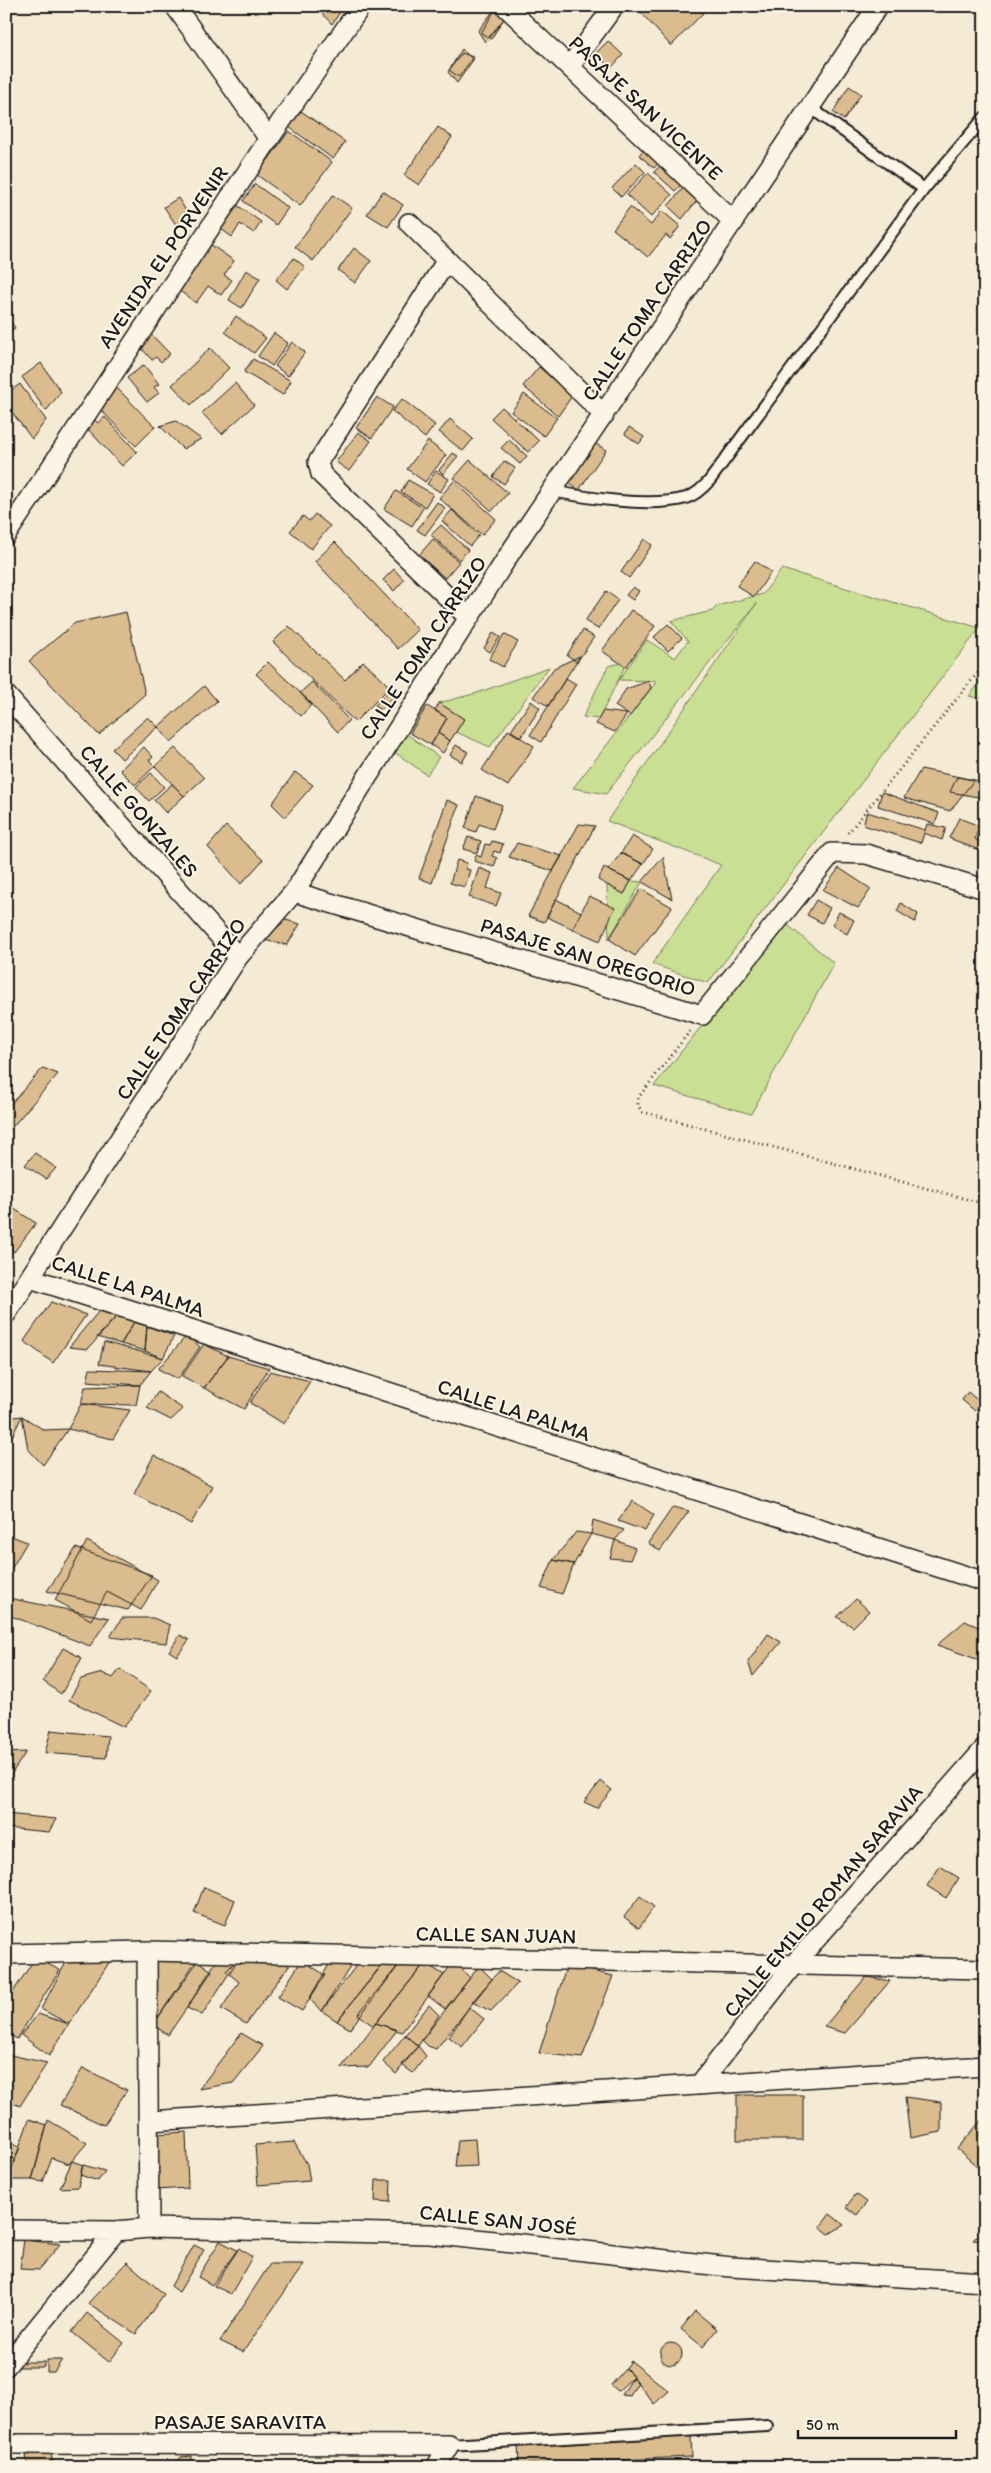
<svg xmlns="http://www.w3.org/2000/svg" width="991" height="2473" font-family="Itim,sans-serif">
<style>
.green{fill:#c9df94;stroke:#727e58}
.building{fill:#dbbc8e;stroke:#1c1c1c}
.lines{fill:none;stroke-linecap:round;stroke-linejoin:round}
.service-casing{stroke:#1c1c1c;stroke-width:14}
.minor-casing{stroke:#1c1c1c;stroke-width:22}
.path{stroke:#1c1c1c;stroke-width:3;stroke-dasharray:1 4;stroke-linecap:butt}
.service{stroke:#fcf5e5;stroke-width:10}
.minor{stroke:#fcf5e5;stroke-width:19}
.labels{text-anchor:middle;stroke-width:4;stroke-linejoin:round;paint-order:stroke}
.street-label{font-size:21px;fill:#1c1c1c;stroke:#fcf5e5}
</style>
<rect width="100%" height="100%" fill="#f5ead4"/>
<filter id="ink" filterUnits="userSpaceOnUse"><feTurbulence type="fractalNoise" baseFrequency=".02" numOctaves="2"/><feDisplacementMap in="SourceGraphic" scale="10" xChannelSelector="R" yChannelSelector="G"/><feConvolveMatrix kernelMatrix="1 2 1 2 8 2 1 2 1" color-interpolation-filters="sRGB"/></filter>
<g filter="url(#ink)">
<!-- green -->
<path class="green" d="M782,569L980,628L708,983L652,964L721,865L607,821L757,603L606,794L573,788L657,681L619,680L647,640L675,658L688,641L671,621L712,611L717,606L763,594Z
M627,662L599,719L583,717L608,666Z
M549,667L490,747L456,732L464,719L439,703L477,693Z
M985,676V700L969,696Z
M405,733L439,757L427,775L393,751Z
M631,881L642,882L609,939L607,885L624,894Z
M784,922L834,963L751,1114L654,1086Z"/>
<!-- building -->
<path class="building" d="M315,6H344L332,24Z
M497,6L508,14L485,42L478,31Z
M692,6L703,13L671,46L636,7Z
M495,10L505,17L491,39L481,33Z
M608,41L623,55L611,68L595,54Z
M462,49L473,60L457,83L448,72Z
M462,53L473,57L459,77L449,70Z
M849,86L861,94L844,120L833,112Z
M301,111L345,142L333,159L289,127Z
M438,127L452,137L419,185L404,175Z
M289,131L332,162L300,206L257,175Z
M648,145L663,159L654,168L639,155Z
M636,163L645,172L621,197L612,188Z
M663,163L684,182L675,191L654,172Z
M648,173L672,195L651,217L627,195Z
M255,184L288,208L276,225L243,201Z
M685,186L699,198L682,219L668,206Z
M383,191L403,205L388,227L367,214Z
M333,195L352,208L313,261L295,247Z
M178,198L190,217L177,226L164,207Z
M237,205L261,222L254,233L240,224L232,237L221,229Z
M630,207L651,225L662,211L680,226L670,239L666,235L648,257L613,229Z
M210,244L234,261L224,275L232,280L221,295L208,286L196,303L177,289Z
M354,248L371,261L355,283L338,270Z
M294,258L305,267L287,289L276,280Z
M246,270L260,278L242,308L229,300Z
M6,314L15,328L6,333Z
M236,316L266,338L254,353L225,332Z
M148,331L170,354L161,362L156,357L152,360L136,342Z
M274,333L288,343L272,366L258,356Z
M292,342L305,352L288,376L275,366Z
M210,348L229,368L191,405L172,385Z
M253,359L291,381L283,395L244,372Z
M41,363L61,392L46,411L22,377Z
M144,365L159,384L154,387L159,393L147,402L127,378Z
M539,367L572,396L558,416L523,386Z
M235,383L254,405L222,434L202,413Z
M20,384L46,420L32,439L6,404V394Z
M116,387L155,427L136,446L96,405Z
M524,394L557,418L544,436L511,412Z
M377,397L393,407L372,438L356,428Z
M402,399L435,425L425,438L392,411Z
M502,407L539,441L528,452L491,418Z
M105,417L137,452L122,466L85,426L93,418L98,423Z
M450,419L473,439L463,451L439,432Z
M176,421L201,439L183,449L160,426Z
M629,427L644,437L639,444L625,434Z
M358,432L371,441L349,471L336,462Z
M509,440L527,456L520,464L501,448Z
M428,441L446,455L425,482L407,469Z
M593,442L606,450L579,490L566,481Z
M453,453L458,456L443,474L439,470Z
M470,460L508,493L492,511L454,478Z
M504,461L515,468L504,484L493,477Z
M436,471L449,479L440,492L427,484Z
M408,480L433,494L425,507L401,492Z
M454,481L496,519L482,535L439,498Z
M396,491L423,508L412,526L384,509Z
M437,502L445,508L425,535L417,530Z
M452,510L479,535L470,546L442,521Z
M315,514L330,526L311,549L290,531L303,516L309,521Z
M441,525L468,550L459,560L431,535Z
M433,539L459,562L445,578L419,555Z
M644,539L652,545L629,578L621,572Z
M335,542L418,630L398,649L315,561Z
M755,561L771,572L754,597L737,586Z
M394,569L404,580L394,591L383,580Z
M633,587L639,591L633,600L626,595Z
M606,591L618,600L598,629L585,621Z
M631,610L655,626L626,667L602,651Z
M126,612L145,694L99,735L29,661L75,623Z
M668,624L682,638L668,651L654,637Z
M289,626L345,680L363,661L390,687L355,722L273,642Z
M583,630L594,637L577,662L567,655Z
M493,633L500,637L490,652L484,648Z
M504,634L518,642L503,667L489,659Z
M580,656L548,706L533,697L554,668Z
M268,662L312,704L301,716L256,674Z
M566,678L576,684L541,742L530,735Z
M649,681L651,688L630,716L615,706L626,689Z
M312,682L349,720L338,732L300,693Z
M204,686L217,701L171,742L158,727Z
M393,687L398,693L380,710L375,705Z
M531,701L540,708L521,737L511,731Z
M439,703L464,719L450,741L438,733L447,718L435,710Z
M427,706L447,718L431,745L410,733Z
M603,711L627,714L615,732L596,724Z
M148,717L158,727L122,759L112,749Z
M508,730L534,746L508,786L482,770Z
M438,733L450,741L443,753L431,745Z
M456,745L468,752L462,762L450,755Z
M144,747L153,757L149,760L155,766L135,785L120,770Z
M175,748L204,778L184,796L155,766Z
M921,769L974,780L950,811L904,798Z
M295,772L313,785L285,817L272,804Z
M151,773L164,787L149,801L136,787Z
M957,777L985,782L978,797L950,792Z
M172,784L184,796L166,813L154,800Z
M882,792L939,813L935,824L878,806Z
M476,796L502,805L493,829L479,824L476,832L465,828Z
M447,800L459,805L432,883L419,878Z
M867,812L925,830L921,843L863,825Z
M959,818L979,826L975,839L984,844L981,851L949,838Z
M579,824L595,826L547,917L544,922L528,916Z
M927,824L946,828L942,840L924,833Z
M226,826L263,860L241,884L208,847Z
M632,836L653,849L643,864L621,853Z
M468,837L481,841L477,853L463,849Z
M492,841L503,844L500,853L494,851L492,856L497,858L494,867L474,861L476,855L481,857L485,844L490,845Z
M517,843L562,856L553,871L509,857Z
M621,853L643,864L631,881L608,870Z
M663,857L672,899L642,882Z
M457,860L467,863L466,869L470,870L465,887L450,883Z
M479,868L492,873L487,888L501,893L496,906L469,897Z
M604,868L631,881L624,894L598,880Z
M839,868L871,889L858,908L823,890Z
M641,889L672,907L635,956L609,939Z
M589,896L615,908L600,941L573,929Z
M556,899L581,912L573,929L547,917Z
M816,900L830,908L822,923L807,915Z
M901,903L918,914L915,922L897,911Z
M839,912L854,920L847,934L832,925Z
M286,920L300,924L287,945L263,940Z
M43,1068L58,1074L6,1134V1109Z
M35,1153L56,1168L46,1179L25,1165Z
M8,1205L36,1223L14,1252L6,1245Z
M51,1302L86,1315L53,1363L24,1341Z
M99,1311L117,1316L88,1349L69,1347Z
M117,1316L134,1322L121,1344L97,1337Z
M134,1322L147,1326L145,1351L121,1344Z
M147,1326L174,1336L163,1358L145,1351Z
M187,1335L200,1347L178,1379L158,1369Z
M104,1342L163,1358L151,1371L99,1364Z
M204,1344L228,1356L204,1388L182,1376Z
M228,1356L269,1368L244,1409L204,1388Z
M90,1369L151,1371L140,1385L87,1381Z
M270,1371L310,1381L284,1424L250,1403Z
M140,1385L136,1405L81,1404L85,1387Z
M158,1392L183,1409L171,1420L147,1408Z
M968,1392L982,1404L975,1411L962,1400Z
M81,1404L130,1410L113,1439L68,1429Z
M22,1416L44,1430L68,1429L43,1465L28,1449Z
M22,1416L6,1449V1418Z
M154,1455L212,1486L191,1524L134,1494Z
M633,1501L654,1515L645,1531L618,1521Z
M673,1507L689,1511L660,1551L648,1543Z
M593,1520L624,1530L615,1540L591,1534Z
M576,1532L591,1534L574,1564L553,1560Z
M6,1534L27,1542L6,1578Z
M615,1540L635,1548L630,1560L610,1558Z
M87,1541L158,1580L141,1610L107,1592L91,1620L55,1600Z
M76,1548L152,1575L128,1610L47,1591Z
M553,1560L574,1564L562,1594L541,1588Z
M8,1598L109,1618L90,1646L6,1614Z
M856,1599L869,1611L853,1627L837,1617Z
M122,1618H153L170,1625L166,1643L110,1637Z
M965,1621L985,1630V1662L937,1645Z
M768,1634L781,1642L753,1676L748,1662Z
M180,1635L189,1640L177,1656L169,1651Z
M63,1648L82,1658L61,1694L43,1681Z
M120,1669L151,1691L124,1727L69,1700L81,1679L102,1673L113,1678Z
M51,1730L108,1736L106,1758L45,1753Z
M26,1752L6,1782V1753Z
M601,1781L612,1790L597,1808L584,1802Z
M6,1814L56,1819L49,1832L6,1828Z
M940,1866L959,1878L946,1898L927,1886Z
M204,1887L235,1900L225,1925L194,1913Z
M640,1896L654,1907L639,1928L624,1917Z
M116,1952L69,2024L41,2009L71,1953Z
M200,1955L153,2025L156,1958Z
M220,1955L239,1958L202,2015L187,2008Z
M364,1955L383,1964L337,2021L322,2011Z
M334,1956L350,1967L322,2011L309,1999Z
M388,1957L402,1961L350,2029L337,2021Z
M35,1958L60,1970L17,2039L6,2033V2003Z
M239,1958L293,1960L246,2024L221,2009L239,1982L226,1971Z
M302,1960L325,1975L302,2011L278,1997Z
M198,1961L212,1971L168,2035L153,2025Z
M402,1961L425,1963L373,2026L358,2014Z
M454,1961L470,1978L445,2009L428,1996Z
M425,1963L444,1975L402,2032L376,2023Z
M567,1965L613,1976L582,2058L539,2053Z
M479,1966L492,1979L436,2049L428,2046L422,2040Z
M499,1971L518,1983L491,2011L472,2002Z
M866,1977L890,1981L845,2033L824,2027Z
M429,2005L439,2015L418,2046L405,2035Z
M469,2007L484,2019L462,2047L449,2037Z
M38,2014L69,2024L49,2056L21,2035Z
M376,2023L397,2030L369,2067L341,2068Z
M241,2033L263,2046L233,2083L199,2089Z
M405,2035L418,2046L396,2074L383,2062Z
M418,2046L426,2056L413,2073L402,2065Z
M6,2054L47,2063L20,2106L6,2100Z
M83,2068L127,2090L104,2125L60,2105Z
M737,2095H803V2140H737Z
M905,2097L941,2102V2132L910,2138Z
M985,2116V2173L957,2149Z
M29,2119L47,2125L32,2180H8Z
M48,2120L87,2143L69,2164L52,2158L43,2182L32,2180Z
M186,2132L188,2188L155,2190L158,2134Z
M475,2139L477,2166L455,2167L458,2140Z
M6,2142L20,2147L6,2183Z
M294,2142L307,2164L310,2181L258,2185L255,2145Z
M72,2161L83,2165L78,2187L60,2188Z
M83,2165L105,2171L98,2181L80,2175Z
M376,2180H391L390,2202L375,2201Z
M856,2194L867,2202L857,2215L846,2207Z
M830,2214L844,2225L829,2234L820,2227Z
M985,2228V2241L973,2240Z
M24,2240L60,2244L39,2270L20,2269Z
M220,2241L237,2250L212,2285L198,2277Z
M194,2245L204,2250L179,2292L171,2286Z
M239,2248L252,2257L231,2294L214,2286Z
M127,2262L164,2294L136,2334L88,2303Z
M270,2264H304L243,2352L220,2341Z
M695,2311L717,2329L703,2347L681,2329Z
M87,2313L124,2343L109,2362L72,2332Z
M660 2354a11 11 0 1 1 22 0a11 11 0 1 1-22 0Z
M47,2360H62L54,2372H47Z
M631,2361L669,2391L654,2404L626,2368Z
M14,2362H44V2367H14Z
M626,2368L633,2377L618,2391L611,2385Z
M633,2377L638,2382L630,2396L622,2395Z
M691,2436L692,2457L519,2464L518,2444Z
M51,2453L53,2467H28L26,2455Z
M192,2456V2467H173L181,2457Z
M362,2462L382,2466V2467H362Z
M620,2463V2467H534Z"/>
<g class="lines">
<!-- service casing -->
<g class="service-casing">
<path id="service" d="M924,189L985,117
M552,491C587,498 651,508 686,498C696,495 703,488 710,480L924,189L811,108
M449,2445L767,2426"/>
</g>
<!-- minor casing -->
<g class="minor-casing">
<path id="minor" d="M175,6L269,139
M505,6L734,222
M570,66L614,6
M409,223L604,415
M447,260L318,462L321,474L469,618
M6,535L269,139L361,6
M6,695L238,957
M294,892L702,1015L832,853L866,854L985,889
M30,1278L985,1582
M6,1314L238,957L294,892L514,547L878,6
M147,1951L149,2228
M6,1954L147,1951L985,1969
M699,2085L794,1964L985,1748
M150,2121L985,2066
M6,2230L116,2231L149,2228L430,2234L731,2267L985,2282
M6,2366L116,2231
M6,2444L449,2445L436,2467"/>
</g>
<!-- path -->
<path class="path" d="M848,833L985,664
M690,1031L638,1098V1106L643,1112L985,1204"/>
<!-- service -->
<use href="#service" class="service"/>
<!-- minor -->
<use href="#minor" class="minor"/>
</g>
</g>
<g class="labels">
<!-- street labels -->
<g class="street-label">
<text transform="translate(646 108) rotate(43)" y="7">PASAJE SAN VICENTE</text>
<text transform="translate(163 257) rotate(-56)" y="7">AVENIDA EL PORVENIR</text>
<text transform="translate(647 310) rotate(-56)" y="7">CALLE TOMA CARRIZO</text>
<text transform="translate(423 648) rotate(-57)" y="7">CALLE TOMA CARRIZO</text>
<text transform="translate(139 811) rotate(49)" y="7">CALLE GONZALES</text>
<text transform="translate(588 957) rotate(17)" y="7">PASAJE SAN OREGORIO</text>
<text transform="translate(181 1009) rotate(-56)" y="7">CALLE TOMA CARRIZO</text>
<text transform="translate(128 1286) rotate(18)" y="7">CALLE LA PALMA</text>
<text transform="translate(514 1410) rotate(18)" y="7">CALLE LA PALMA</text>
<text transform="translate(823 1901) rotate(-50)" y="7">CALLE EMILIO ROMAN SARAVIA</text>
<text transform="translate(496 1935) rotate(1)" y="7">CALLE SAN JUAN</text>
<text transform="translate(498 2220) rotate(6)" y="7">CALLE SAN JOSÉ</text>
<text x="240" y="2429">PASAJE SARAVITA</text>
</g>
</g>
<!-- margin -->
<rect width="991" height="2473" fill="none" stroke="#fcf5e5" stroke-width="25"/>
<rect x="12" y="12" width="966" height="2448" fill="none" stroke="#1c1c1c" stroke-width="2" filter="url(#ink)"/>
<!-- scale -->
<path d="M798 2430v8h158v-8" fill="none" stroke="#1c1c1c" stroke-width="2.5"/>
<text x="806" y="2430" font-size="15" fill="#1c1c1c" stroke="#fcf5e5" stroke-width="4" paint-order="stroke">50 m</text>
</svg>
